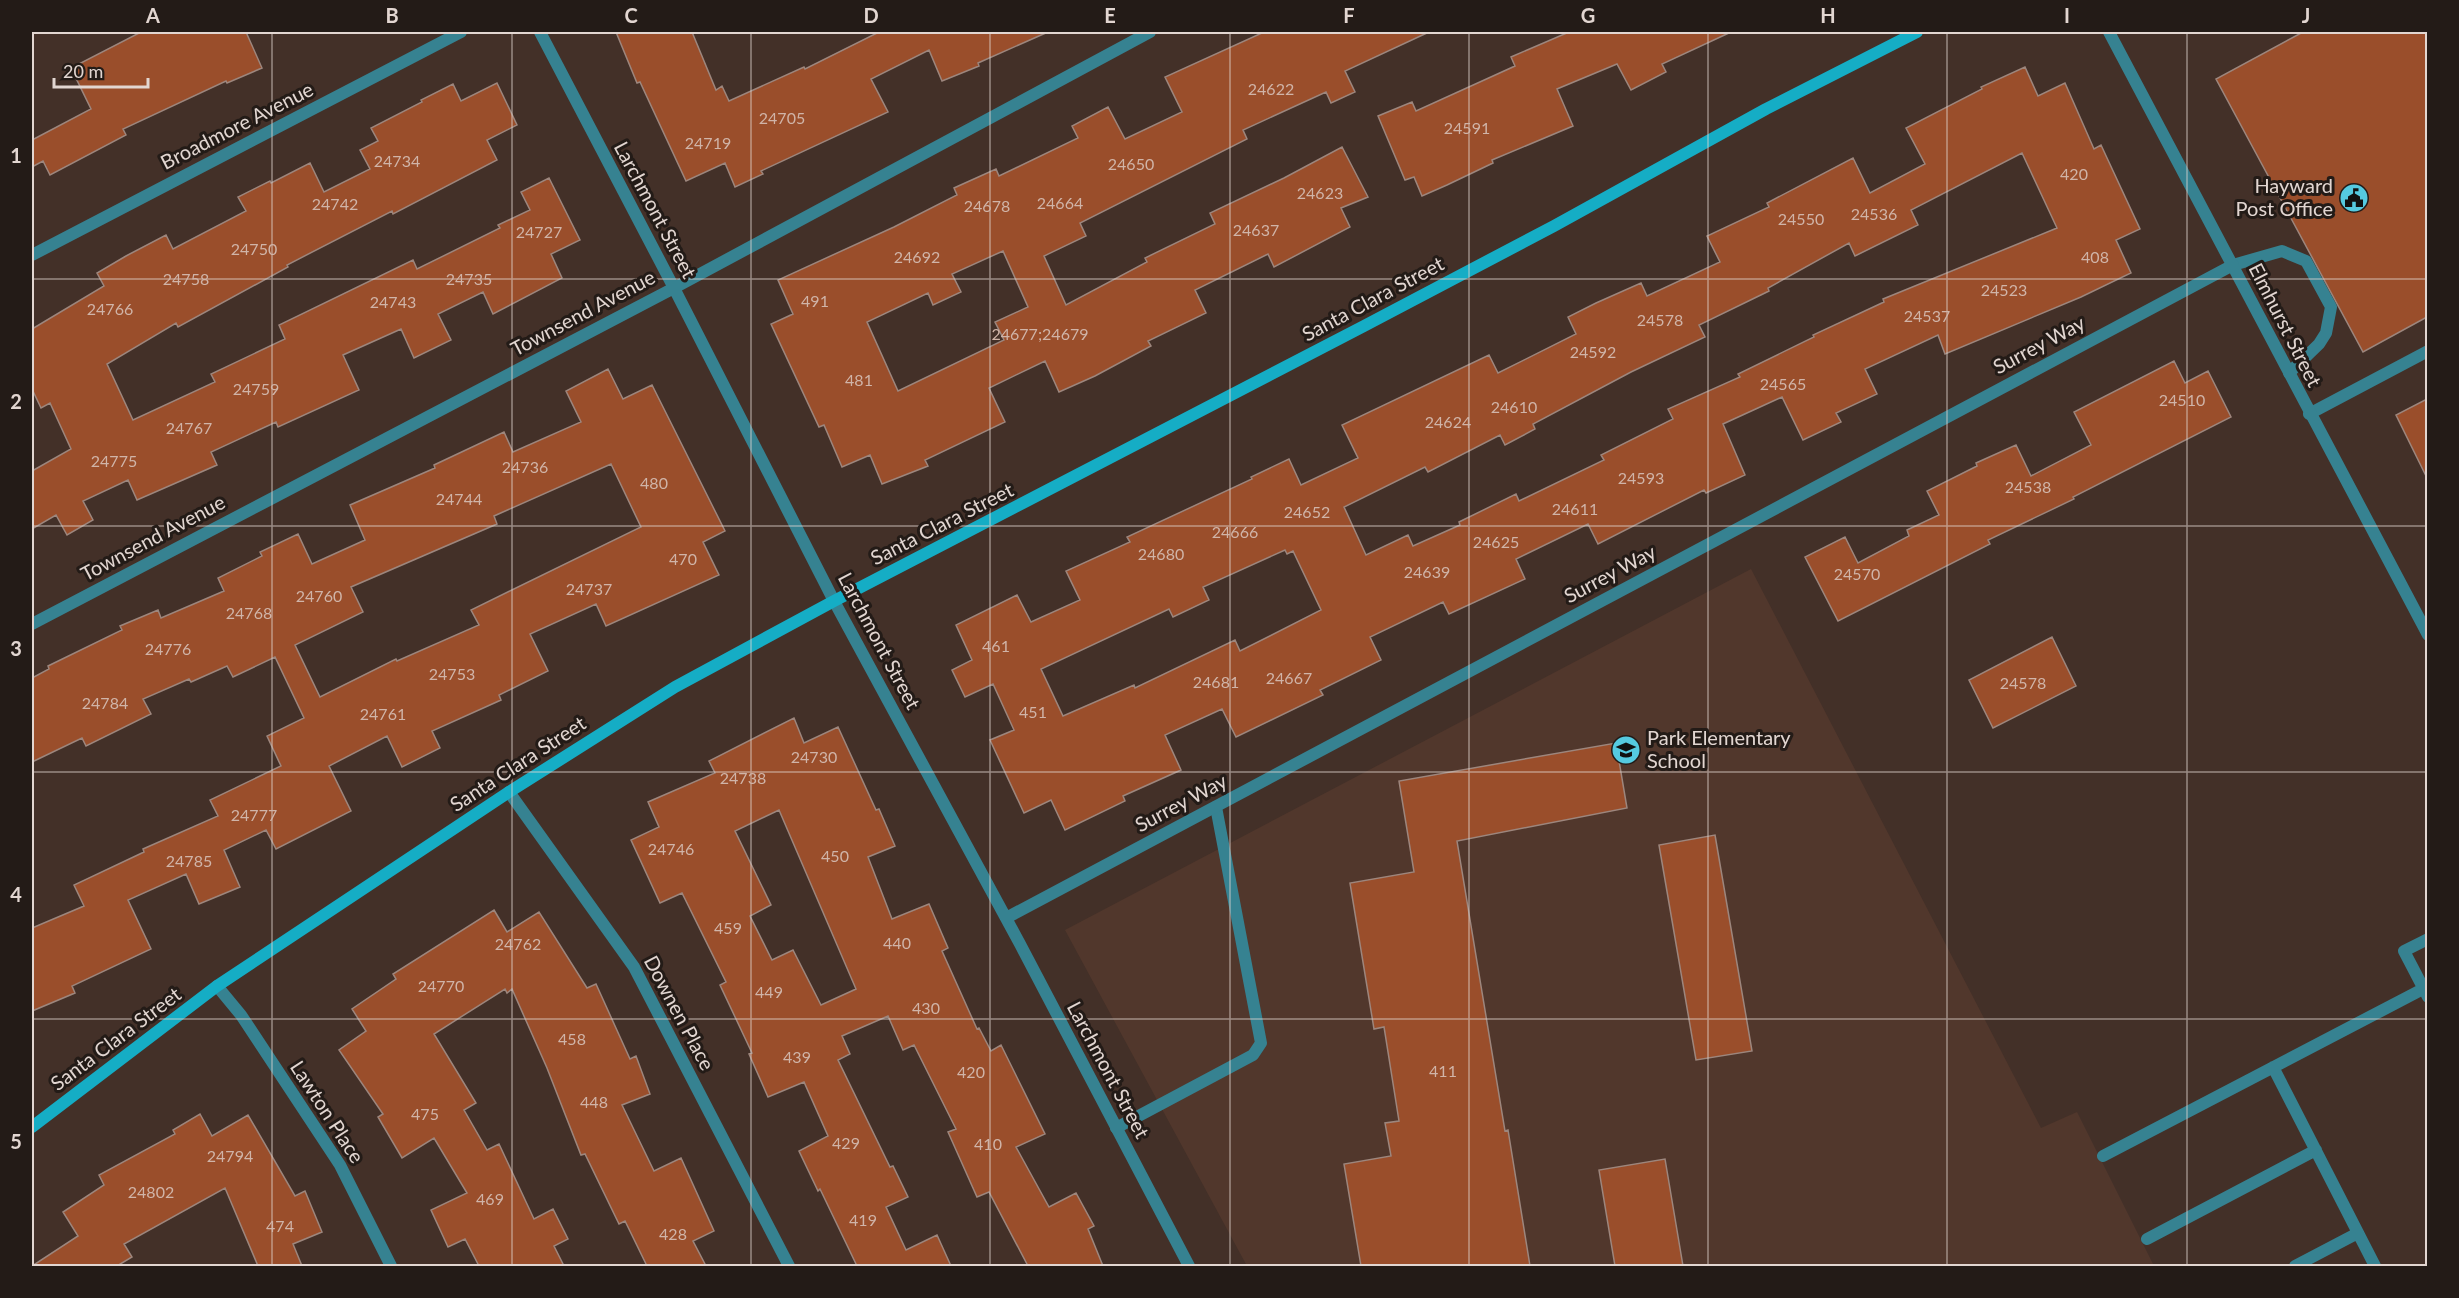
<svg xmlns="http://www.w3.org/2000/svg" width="2459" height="1298" font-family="Lato,sans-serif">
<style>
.built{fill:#51372c}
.building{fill:#9a4e2b;stroke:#9d867d;stroke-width:1.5;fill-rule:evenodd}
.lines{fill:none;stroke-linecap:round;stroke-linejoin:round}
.lane{stroke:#368291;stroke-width:12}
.street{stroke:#368291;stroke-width:12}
.secondary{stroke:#15adc5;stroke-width:12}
.grid{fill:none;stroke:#e2d6d1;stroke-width:1.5;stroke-opacity:0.55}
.labels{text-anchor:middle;stroke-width:6;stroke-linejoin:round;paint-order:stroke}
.number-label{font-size:16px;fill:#d0b4a8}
.street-label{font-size:20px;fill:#e2d6d1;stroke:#231b17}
.poi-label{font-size:20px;fill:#e2d6d1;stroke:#231b17;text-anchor:end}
.neatline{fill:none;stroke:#e2d6d1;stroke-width:2}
.grid-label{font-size:20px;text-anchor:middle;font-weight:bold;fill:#e2d6d1}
</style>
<rect width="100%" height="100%" fill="#433028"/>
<!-- built -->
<path class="built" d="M1751,569L2041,1128L2077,1112L2154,1266H1247L1065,930Z"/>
<!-- building -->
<path class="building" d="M141,32H246L262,68L227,83L226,81L123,129L126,135L50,175L43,161L32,167V140L91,109L71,68Z
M616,32H692L716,90L722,86L729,101L804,67L805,69L879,32H1048L978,63L979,66L942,81L929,50L871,79L888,112L761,171L763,174L735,187L725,163L686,181L640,82L637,83Z
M1264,32H1429L1345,71L1355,92L1331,103L1326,92L1243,130L1247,139L1080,223L1086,236L1044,256L1066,305L1147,262L1145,258L1215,224L1210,213L1284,178L1342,147L1368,197L1341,208L1350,227L1274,267L1268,254L1195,290L1206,313L1148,341L1151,346L1095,376L1059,392L1045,361L989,388L1005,422L925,460L928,466L882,484L870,455L842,467L824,425L819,427L771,324L793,314L778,280L894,227L957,195L954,188L996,169L999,176L1078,138L1072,126L1108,107L1125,139L1182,112L1165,77ZM1003,251L1028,307L995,322L1004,340L898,391L867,322L928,293L933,305L961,292L952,274Z
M1569,32H1731L1662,64L1666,72L1631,90L1617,64L1557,89L1573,126L1492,160L1493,163L1447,185L1422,196L1414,177L1405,180L1378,116L1412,102L1416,111L1515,66L1511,57Z
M2303,32H2427V317L2363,352L2216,79Z
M2025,67L2038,96L2065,83L2094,149L2101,145L2140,229L2116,240L2131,273L2081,297L1945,354L1938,335L1865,369L1877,394L1836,413L1841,422L1803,440L1782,397L1723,424L1745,475L1706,493L1704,490L1598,544L1588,524L1516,559L1525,579L1449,614L1443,602L1370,637L1381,660L1320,690L1323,695L1236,737L1222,709L1165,735L1181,770L1123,796L1125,801L1065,830L1051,800L1024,813L990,740L1014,730L993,684L965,697L952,670L972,660L956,625L1017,595L1031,622L1080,600L1066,571L1130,542L1127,537L1252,479L1251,477L1289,459L1301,485L1358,458L1342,425L1489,355L1498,373L1576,334L1568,317L1596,303L1641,283L1647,296L1720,262L1707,236L1769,207L1767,203L1853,158L1870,193L1925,164L1906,128L1982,89L1981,87ZM2022,153L2057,228L1883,299L1884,302L1813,335L1814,337L1738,374L1740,377L1668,409L1673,419L1601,455L1604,460L1519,501L1516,494L1459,522L1460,525L1413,546L1408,535L1366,555L1344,507L1425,467L1428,472L1500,435L1505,445L1535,429L1533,424L1631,372L1705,337L1699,325L1769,291L1768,288L1849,243L1855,256L1918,225L1911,210ZM1285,550L1287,554L1293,551L1321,610L1240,651L1235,640L1135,688L1134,685L1063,716L1041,669L1169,609L1173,617L1209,600L1203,587Z
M497,83L517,125L487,140L497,160L393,214L392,211L287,265L288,267L178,327L176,323L107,364L133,420L215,382L211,374L285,339L279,325L413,260L417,269L500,228L498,225L530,210L521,192L549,178L580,240L551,254L562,278L493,314L483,292L438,314L451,340L414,358L401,329L343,355L359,390L278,427L276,422L211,452L217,465L137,500L128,480L83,501L93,520L67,535L56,515L32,529V471L71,449L50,403L41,408L32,389V329L104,286L97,273L126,256L166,235L173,249L246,211L238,197L270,181L271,183L310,163L324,192L370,169L360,150L378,141L371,128L422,102L421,100L453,84L461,101Z
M2174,361L2185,383L2208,371L2231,417L2073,497L2074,499L1988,540L1990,544L1838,621L1805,557L1845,537L1858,563L1909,536L1907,530L1939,515L1927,491L1977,466L1976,463L2016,445L2031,476L2091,445L2074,412Z
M608,369L623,399L652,385L725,531L703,542L719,575L606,626L596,604L530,634L548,671L499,695L501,700L432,731L440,748L402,767L387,736L329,766L351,811L276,849L266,830L224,850L240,887L199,904L186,874L128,900L151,949L72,986L75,993L32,1011V928L84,906L74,885L144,852L143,849L218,816L210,800L281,766L267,736L304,718L275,657L233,677L227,666L191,682L189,679L143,699L151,714L86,746L82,738L32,762V678L49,669L48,666L122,630L120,626L158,610L161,618L224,591L218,578L262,556L260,552L298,534L312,564L365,540L350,505L435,468L434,465L504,432L513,452L581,422L566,391ZM611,464L641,527L471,610L479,625L397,661L396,659L320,697L295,645L363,612L351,587L497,524L494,516Z
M2427,399V478L2396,415Z
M2052,637L2076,686L1993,728L1969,680Z
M794,718L804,743L838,727L876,810L879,809L895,846L868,857L892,919L929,904L948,948L942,951L977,1029L979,1028L991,1051L1001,1045L1045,1134L1016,1147L1049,1207L1076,1193L1094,1226L1088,1229L1103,1266H1028L989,1192L977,1197L948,1132L956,1129L914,1045L903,1050L888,1016L842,1036L850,1054L838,1060L890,1167L893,1166L908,1197L886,1207L906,1250L937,1235L951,1266H857L820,1189L818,1191L799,1151L828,1136L804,1082L768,1097L749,1054L752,1053L720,985L726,982L682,893L660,903L631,840L659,827L648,802L715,773L709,761ZM779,810L856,989L821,1005L793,950L772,960L750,916L771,905L735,831Z
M1616,743L1627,808L1457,841L1505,1131L1508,1130L1530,1266H1361L1344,1164L1391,1156L1385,1123L1399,1121L1384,1027L1374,1029L1350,883L1414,872L1399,781Z
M1715,835L1752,1051L1696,1060L1659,845Z
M494,910L507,932L539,912L587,988L596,984L630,1059L636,1056L650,1094L622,1105L654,1171L681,1158L714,1231L693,1241L706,1266H647L625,1221L619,1224L585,1154L581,1155L547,1068L512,989L507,993L505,989L434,1034L476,1103L464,1110L487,1150L499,1144L534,1219L553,1209L568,1239L554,1246L564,1266H479L465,1239L448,1247L431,1210L467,1193L434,1138L402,1158L378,1117L383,1114L339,1050L366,1031L352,1009L396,979L393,974Z
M200,1114L212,1136L248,1115L295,1196L305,1191L322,1232L293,1244L302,1266H258L225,1188L124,1244L132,1257L117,1266H32L78,1236L63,1212L104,1185L99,1175L175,1134L173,1130Z
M1665,1159L1683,1266H1615L1599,1170Z"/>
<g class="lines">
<!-- lane -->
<path class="lane" d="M2233,265L2282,251L2306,261L2331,307L2326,333L2319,344L2289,373
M2309,414L2428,351
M2428,939L2404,951L2428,997
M2273,1067L2375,1266
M1116,1128L1253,1055L1261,1043L1216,807
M2103,1156L2423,989
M2147,1239L2316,1150
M2295,1266L2358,1233"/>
<!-- street -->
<path class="street" d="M540,32L674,288L834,601L1020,944L1189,1266
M2109,32L2428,635
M32,255L461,32
M32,624L674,288L1150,32
M509,792L634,967L789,1266
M1006,918L2233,265
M217,986L241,1015L340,1165L391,1266"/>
<!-- secondary -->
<path class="secondary" d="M32,1127L217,986L509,792L675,687L834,601L1364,326L1554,226L1766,109L1917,32"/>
</g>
<!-- grid -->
<path class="grid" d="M272,32V1266M512,32V1266M751,32V1266M990,32V1266M1230,32V1266M1469,32V1266M1708,32V1266M1947,32V1266M2187,32V1266M32,279H2428M32,526H2428M32,772H2428M32,1019H2428"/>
<!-- icons -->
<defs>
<g id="civic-disc" transform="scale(1.5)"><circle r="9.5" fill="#55cae0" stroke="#231b17"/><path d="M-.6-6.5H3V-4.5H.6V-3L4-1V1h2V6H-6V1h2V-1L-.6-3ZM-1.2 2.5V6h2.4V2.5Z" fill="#111"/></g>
<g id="school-disc" transform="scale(1.5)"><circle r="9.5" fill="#55cae0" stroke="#231b17"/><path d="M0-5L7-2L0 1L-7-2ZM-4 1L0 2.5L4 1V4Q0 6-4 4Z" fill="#111"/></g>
</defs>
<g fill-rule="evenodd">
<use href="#civic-disc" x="2354" y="198"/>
<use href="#school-disc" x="1626" y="750"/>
</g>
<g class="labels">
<!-- number labels -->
<g class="number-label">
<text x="1271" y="95">24622</text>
<text x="782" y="124">24705</text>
<text x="1467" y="134">24591</text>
<text x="708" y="149">24719</text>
<text x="397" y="167">24734</text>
<text x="1131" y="170">24650</text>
<text x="2074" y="180">420</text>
<text x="1320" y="199">24623</text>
<text x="1060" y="209">24664</text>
<text x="335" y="210">24742</text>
<text x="987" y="212">24678</text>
<text x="1874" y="220">24536</text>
<text x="1801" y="225">24550</text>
<text x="1256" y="236">24637</text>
<text x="539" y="238">24727</text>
<text x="254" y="255">24750</text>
<text x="917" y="263">24692</text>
<text x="2095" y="263">408</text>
<text x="186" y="285">24758</text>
<text x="469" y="285">24735</text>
<text x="2004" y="296">24523</text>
<text x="815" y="307">491</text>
<text x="393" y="308">24743</text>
<text x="110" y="315">24766</text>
<text x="1927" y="322">24537</text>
<text x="1660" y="326">24578</text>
<text x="1040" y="340">24677;24679</text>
<text x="1593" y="358">24592</text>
<text x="859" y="386">481</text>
<text x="1783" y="390">24565</text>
<text x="256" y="395">24759</text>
<text x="2182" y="406">24510</text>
<text x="1514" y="413">24610</text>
<text x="1448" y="428">24624</text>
<text x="189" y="434">24767</text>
<text x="114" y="467">24775</text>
<text x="525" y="473">24736</text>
<text x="1641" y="484">24593</text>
<text x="654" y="489">480</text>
<text x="2028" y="493">24538</text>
<text x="459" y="505">24744</text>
<text x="1575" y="515">24611</text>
<text x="1307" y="518">24652</text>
<text x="1235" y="538">24666</text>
<text x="1496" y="548">24625</text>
<text x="1161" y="560">24680</text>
<text x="683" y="565">470</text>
<text x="1427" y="578">24639</text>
<text x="1857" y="580">24570</text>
<text x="589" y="595">24737</text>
<text x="319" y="602">24760</text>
<text x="249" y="619">24768</text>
<text x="996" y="652">461</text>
<text x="168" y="655">24776</text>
<text x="452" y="680">24753</text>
<text x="1289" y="684">24667</text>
<text x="1216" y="688">24681</text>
<text x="2023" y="689">24578</text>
<text x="105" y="709">24784</text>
<text x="1033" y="718">451</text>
<text x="383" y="720">24761</text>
<text x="814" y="763">24730</text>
<text x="743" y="784">24738</text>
<text x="254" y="821">24777</text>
<text x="671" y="855">24746</text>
<text x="835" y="862">450</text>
<text x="189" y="867">24785</text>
<text x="728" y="934">459</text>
<text x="897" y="949">440</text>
<text x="518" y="950">24762</text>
<text x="441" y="992">24770</text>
<text x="769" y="998">449</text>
<text x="926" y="1014">430</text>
<text x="572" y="1045">458</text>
<text x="797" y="1063">439</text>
<text x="1443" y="1077">411</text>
<text x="971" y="1078">420</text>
<text x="594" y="1108">448</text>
<text x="425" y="1120">475</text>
<text x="846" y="1149">429</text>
<text x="988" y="1150">410</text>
<text x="230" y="1162">24794</text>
<text x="151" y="1198">24802</text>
<text x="490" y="1205">469</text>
<text x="863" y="1226">419</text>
<text x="280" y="1232">474</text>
<text x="673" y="1240">428</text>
</g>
<!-- street labels -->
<g class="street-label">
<text transform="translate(237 126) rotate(-27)" y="7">Broadmore Avenue</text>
<text transform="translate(655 210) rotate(62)" y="7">Larchmont Street</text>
<text transform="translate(1373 299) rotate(-28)" y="7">Santa Clara Street</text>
<text transform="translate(583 313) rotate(-28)" y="7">Townsend Avenue</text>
<text transform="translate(2285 325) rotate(63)" y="7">Elmhurst Street</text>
<text transform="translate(2039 345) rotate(-28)" y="7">Surrey Way</text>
<text transform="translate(942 524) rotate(-27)" y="7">Santa Clara Street</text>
<text transform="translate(153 538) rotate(-28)" y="7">Townsend Avenue</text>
<text transform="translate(1610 574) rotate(-28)" y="7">Surrey Way</text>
<text transform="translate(879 641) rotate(62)" y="7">Larchmont Street</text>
<text transform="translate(518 764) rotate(-33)" y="7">Santa Clara Street</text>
<text transform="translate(1181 803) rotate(-28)" y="7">Surrey Way</text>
<text transform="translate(679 1013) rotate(62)" y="7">Downen Place</text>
<text transform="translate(116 1039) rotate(-37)" y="7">Santa Clara Street</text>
<text transform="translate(1108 1070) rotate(62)" y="7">Larchmont Street</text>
<text transform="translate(327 1112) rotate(57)" y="7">Lawton Place</text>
</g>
<!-- poi labels -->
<g class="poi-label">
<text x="2333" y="193">Hayward<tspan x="2333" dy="23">Post Office</tspan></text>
<text x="1647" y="745" text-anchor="start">Park Elementary<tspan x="1647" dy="23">School</tspan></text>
</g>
</g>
<!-- border -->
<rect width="2459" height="1298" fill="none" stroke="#231b17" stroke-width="66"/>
<!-- scale -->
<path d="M54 78v9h94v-9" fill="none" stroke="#e2d6d1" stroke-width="3"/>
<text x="63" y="78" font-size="18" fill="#e2d6d1" stroke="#231b17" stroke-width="4.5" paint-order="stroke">20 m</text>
<rect x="33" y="33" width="2393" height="1232" class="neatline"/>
<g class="grid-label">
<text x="153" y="23">A</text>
<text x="392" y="23">B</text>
<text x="631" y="23">C</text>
<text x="871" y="23">D</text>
<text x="1110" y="23">E</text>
<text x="1349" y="23">F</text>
<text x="1588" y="23">G</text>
<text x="1828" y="23">H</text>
<text x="2067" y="23">I</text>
<text x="2306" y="23">J</text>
<text x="16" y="163">1</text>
<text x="16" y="409">2</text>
<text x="16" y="656">3</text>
<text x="16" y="902">4</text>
<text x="16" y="1149">5</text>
</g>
</svg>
